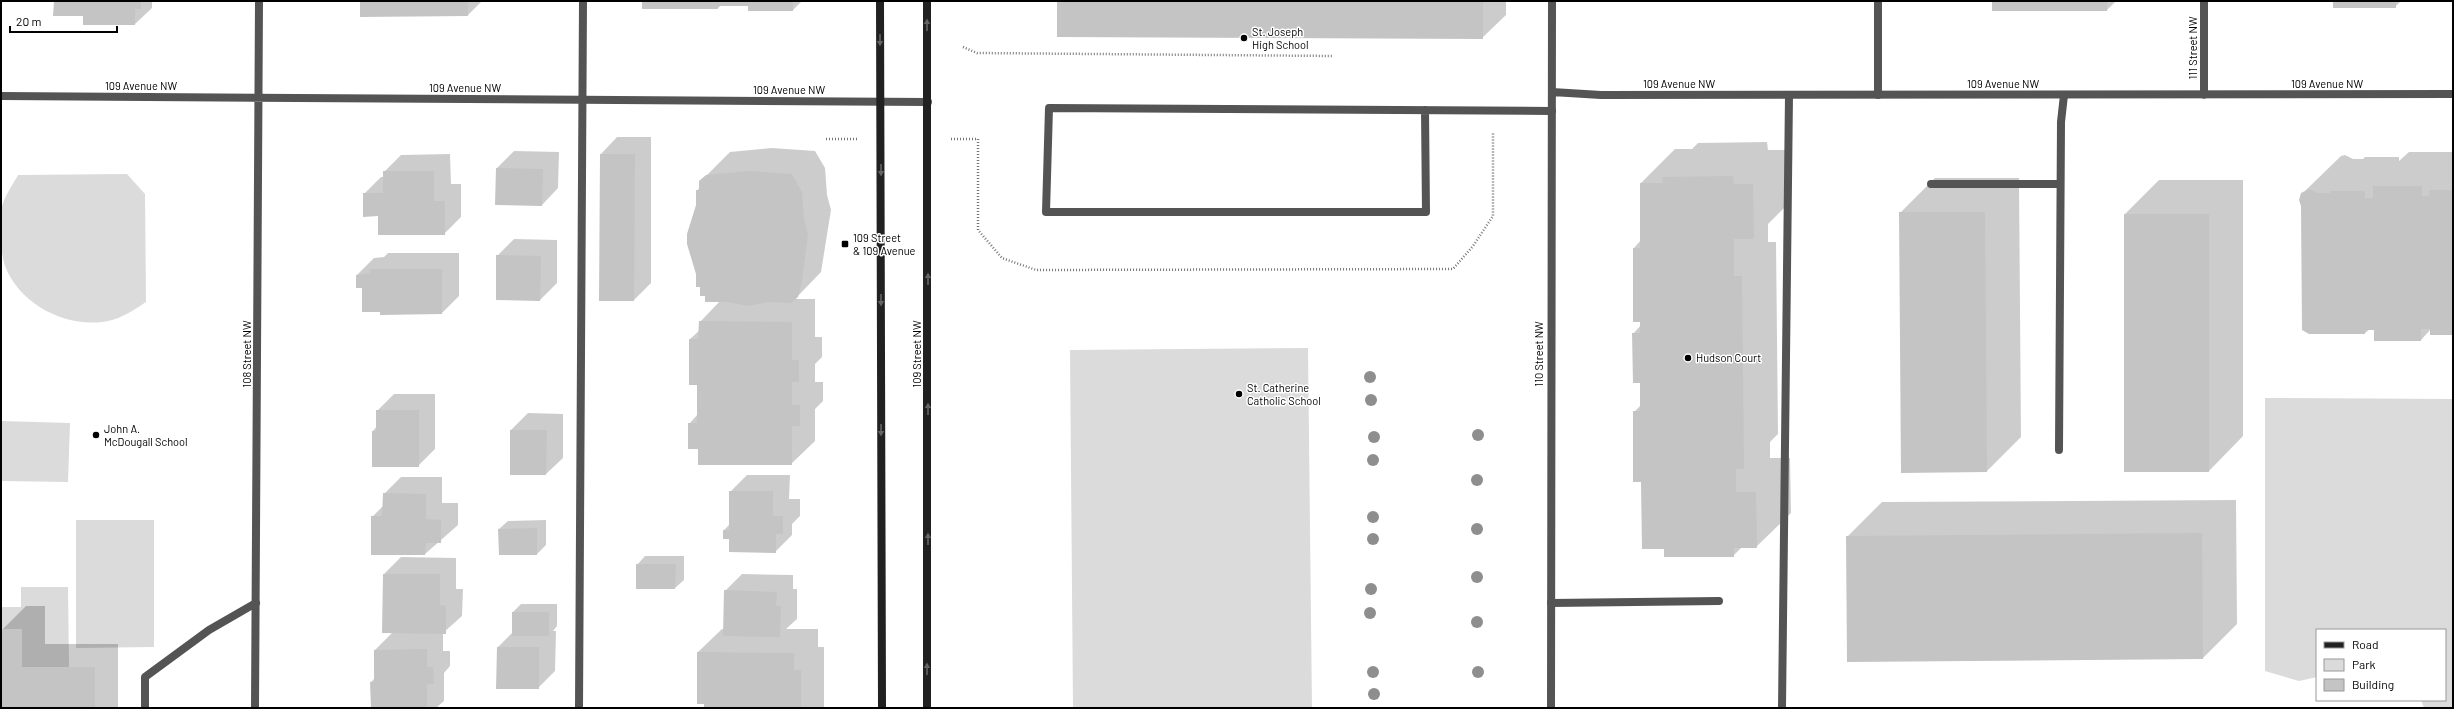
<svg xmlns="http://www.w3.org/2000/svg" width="2454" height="709" font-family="Barlow,sans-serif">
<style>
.green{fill:#dbdbdb}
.shadow{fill:#0003}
.building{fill:#c4c4c4}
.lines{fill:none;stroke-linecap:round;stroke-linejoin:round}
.path{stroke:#767676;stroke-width:2.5;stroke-dasharray:1 2;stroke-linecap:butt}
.lane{stroke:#545454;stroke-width:8}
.street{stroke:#545454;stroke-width:8}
.secondary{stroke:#212121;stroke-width:8}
.tree{fill:#8e8e8e}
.oneway{fill:#646464}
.poi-dot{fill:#000;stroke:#fff;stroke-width:1.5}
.labels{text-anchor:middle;stroke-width:3;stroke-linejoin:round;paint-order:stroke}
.poi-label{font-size:11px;fill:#000;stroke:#fff;text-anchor:start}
.street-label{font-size:11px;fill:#000;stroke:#fff}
</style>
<rect width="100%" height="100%" fill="#fff"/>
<!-- green -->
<path class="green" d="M127,174L145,194L146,302C134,310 122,318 108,321C67,329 20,305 5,266C0,250 0,228 1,211C3,198 12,186 18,175Z
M1308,348L1312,708H1073L1070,350Z
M2265,398L2453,399V708H2424L2421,700H2445V630H2317V677L2299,681L2265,671Z
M1,421L70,423L68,482L1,481Z
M76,520H154V647L76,648Z
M21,587H68L69,667H22V629H2V607H21Z"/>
<!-- shadow -->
<path class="shadow" d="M55,1H152V8L135,24L84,15Z
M361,1H482L468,15Z
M643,1H802L793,10L749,5H722L718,8H643Z
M1058,1H1506V15L1482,38Z
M1993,1H2116L2107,10H1993Z
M2334,1H2401L2395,7Z
M617,137H651V283L634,300H600L601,154Z
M1767,142L1768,150H1787L1788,204L1768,224V242H1776L1778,434L1770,442V458H1790L1791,513L1756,547H1742L1733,556L1665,548L1642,482L1634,412L1641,405V382L1633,334L1641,325L1634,248L1641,240V183L1675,149H1692L1698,143Z
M772,148L815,151L825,168L827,195L831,210L821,272L795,299H815V337H822V357L815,364V382H823V401L815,409V441L791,464L699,448L689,424L698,414V384L690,339L700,330V322L720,301L697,205V191L700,187V182L730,152Z
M514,151L559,152L558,188L542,205L497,168Z
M2409,152H2453V334L2431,329L2421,340L2375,329H2370L2365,333H2310L2302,206L2300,200L2306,190L2341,156L2345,155L2353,159H2363L2365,157H2399V161Z
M450,154L451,184H461V217L444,234L379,215L364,194L381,177H384V172L401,155Z
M1935,178H2019L2021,437L1987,471L1900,213Z
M2159,180H2243V436L2209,471H2125V214Z
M514,239L557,240V283L540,300L497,256Z
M388,253H459V296L442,313L381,314L357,275L374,258L384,257Z
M394,394H435V449L418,466L373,431L377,426V411Z
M528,413L563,414V458L546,474L511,430Z
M747,475H790L789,499H800V516L792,524V535L775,552L730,538L724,530L730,524V492Z
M401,477H442V503H458V525L425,554L372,517L384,505V494Z
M2236,500L2237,624L2203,658L1847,537L1882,502Z
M546,520V545L537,554H500L499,529L508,521Z
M645,556H684V580L675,588L637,565Z
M401,557L456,558V589H463L462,616L443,633V651H450V666L444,673V701L436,708H372L371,682L375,678V650L393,632L384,574Z
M742,574L793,575V589H797V619L786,629H818V647H824V708H705L698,652L722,629H725V591Z
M521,604H557V626L553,631H556L555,671L538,688L498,647L513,632V612Z
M26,606H45V644H118V708H1L3,629Z"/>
<!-- building -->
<path class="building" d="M54,1H141V9H135V25H83V16H53Z
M360,1H468V16L360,17Z
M642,1H793V11H748V6H718V9H642Z
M1057,1H1483V39L1057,37Z
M1992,1H2107V11H1992Z
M2333,1H2396V8H2333Z
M600,154H635L634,301H599Z
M496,168L543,169L542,206L495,205Z
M383,171H434V201H445V235H378V216L363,217V193H383Z
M748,171L792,174L802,192L804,219L808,234L802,282L798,297L791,303L770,302L747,306L729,302H705V296H700V287H696V274L687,244V234L696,205V190H699V181L706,175Z
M1733,176L1734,184H1753L1754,239H1734V276H1742L1744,469H1736V492H1756L1757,548H1734V557H1664V549H1642L1641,482H1633V411H1640V383H1633L1632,333H1640V322H1633V248H1640V183H1663L1662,177Z
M2373,186H2422V196H2429V190H2453V335H2430V329H2421V341H2374V330H2365V334H2309L2302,330L2301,206L2299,200L2301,193L2309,189L2318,193H2330V191H2365V198H2373Z
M1899,212H1985L1987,472L1901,473Z
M2124,214H2209V472H2124Z
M496,255L541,256L540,301L496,300Z
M370,269H442V314L380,315V312H362V288H356V275L370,273Z
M699,321L792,322V360H799V382H792V405H800V426H792V465H698V449H688V423H697V385H689V339H698Z
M376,410H419V467H372V431H376Z
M510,430H547L546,475H510Z
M729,491H773V516H783V534H776V553L729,552V539H723V530H729Z
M383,493L426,494V519L441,520V543H426L425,555H371V516H382Z
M537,528V555H499L498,529Z
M2202,533L2203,659L1847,662L1846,536Z
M636,564H676L675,589H636Z
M383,574H440V605L446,606V634L382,633Z
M724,590L777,592L776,606H781L780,637L723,636Z
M512,612H549V636H512Z
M2,629H22V667H95V708H1Z
M497,647H539V689H496Z
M427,649V667H433L434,684H427V708H371L370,682H374V650Z
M697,652L794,653V670H801V708H704V704H697Z"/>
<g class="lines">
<!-- path -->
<path class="path" d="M963,47L977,53L1332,56
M826,139H858
M951,139H978V230L1002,258L1036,270L1453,269L1473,246L1493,216V133"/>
<!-- lane -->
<path class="lane" d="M1878,95V1
M1425,110L1426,212H1046L1049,108L1552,111
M1931,184H2060
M2059,450L2061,122L2064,95
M1551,603L1719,601
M145,708V677L209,630L256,603
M579,708L583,1
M1782,708L1789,95"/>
<!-- street -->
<path class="street" d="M2204,1V95
M1552,92L1601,95L2453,94
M1,96L928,102
M255,708L259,1
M1551,708L1552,1"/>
<!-- secondary -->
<path class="secondary" d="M880,1L882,708
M927,708V1"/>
</g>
<!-- trees -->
<g class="tree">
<circle cx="1370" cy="377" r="6"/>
<circle cx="1371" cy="400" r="6"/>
<circle cx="1478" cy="435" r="6"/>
<circle cx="1374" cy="437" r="6"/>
<circle cx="1373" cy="460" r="6"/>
<circle cx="1477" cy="480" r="6"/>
<circle cx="1373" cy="517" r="6"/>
<circle cx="1477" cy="529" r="6"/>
<circle cx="1373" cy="539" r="6"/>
<circle cx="1477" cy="577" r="6"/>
<circle cx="1371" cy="589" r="6"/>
<circle cx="1370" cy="613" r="6"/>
<circle cx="1477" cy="622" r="6"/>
<circle cx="1373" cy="672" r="6"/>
<circle cx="1478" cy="672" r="6"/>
<circle cx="1374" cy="694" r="6"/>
</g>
<!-- one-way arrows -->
<defs><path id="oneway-solid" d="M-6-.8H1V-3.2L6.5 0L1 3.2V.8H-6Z"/></defs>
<g class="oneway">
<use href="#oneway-solid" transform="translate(927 25) rotate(-90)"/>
<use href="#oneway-solid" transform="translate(880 40) rotate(90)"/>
<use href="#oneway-solid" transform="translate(881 170) rotate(90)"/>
<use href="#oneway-solid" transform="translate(928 279) rotate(-90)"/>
<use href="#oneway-solid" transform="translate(881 300) rotate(90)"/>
<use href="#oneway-solid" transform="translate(928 409) rotate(-90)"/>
<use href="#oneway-solid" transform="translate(881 430) rotate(90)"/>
<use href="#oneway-solid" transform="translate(928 539) rotate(-90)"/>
<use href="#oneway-solid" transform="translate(927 669) rotate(-90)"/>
</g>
<!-- markers -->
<g class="poi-dot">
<circle cx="1244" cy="38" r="4"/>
<rect x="841" y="240" width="8" height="8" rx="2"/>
<circle cx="1688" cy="358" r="4"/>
<circle cx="1239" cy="394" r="4"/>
<circle cx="96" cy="435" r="4"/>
</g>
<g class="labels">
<!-- poi labels -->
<g class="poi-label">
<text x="1252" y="36">St. Joseph<tspan x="1252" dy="13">High School</tspan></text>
<text x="853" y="242">109 Street<tspan x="853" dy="13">&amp; 109 Avenue</tspan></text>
<text x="1696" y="362">Hudson Court</text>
<text x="1247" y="392">St. Catherine<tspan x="1247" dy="13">Catholic School</tspan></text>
<text x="104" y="433">John A.<tspan x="104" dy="13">McDougall School</tspan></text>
</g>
<!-- street labels -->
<g class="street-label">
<text transform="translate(2193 48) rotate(-90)" y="4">111 Street NW</text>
<text x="1679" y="88">109 Avenue NW</text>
<text x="2003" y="88">109 Avenue NW</text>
<text x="2327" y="88">109 Avenue NW</text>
<text x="141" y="90">109 Avenue NW</text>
<text x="465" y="92">109 Avenue NW</text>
<text x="789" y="94">109 Avenue NW</text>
<text transform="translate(247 354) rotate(-90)" y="4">108 Street NW</text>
<text transform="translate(917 354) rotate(-90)" y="4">109 Street NW</text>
<text transform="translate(1539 354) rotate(-90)" y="4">110 Street NW</text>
</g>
</g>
<!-- border -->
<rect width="2454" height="709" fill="none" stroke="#000000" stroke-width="4"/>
<!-- legend -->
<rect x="2316" y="629" width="130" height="72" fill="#ffffff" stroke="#999999"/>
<rect x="2324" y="642" width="20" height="6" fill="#212121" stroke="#999999"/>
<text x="2352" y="649" font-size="12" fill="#000000">Road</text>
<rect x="2324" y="659" width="20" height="12" fill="#dbdbdb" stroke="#999999"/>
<text x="2352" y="669" font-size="12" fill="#000000">Park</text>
<rect x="2324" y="679" width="20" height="12" fill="#c4c4c4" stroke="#999999"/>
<text x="2352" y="689" font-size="12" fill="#000000">Building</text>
<!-- scale -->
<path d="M10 26v6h107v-6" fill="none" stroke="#000000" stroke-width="2"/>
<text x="16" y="26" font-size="12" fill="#000000" stroke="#ffffff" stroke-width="3" paint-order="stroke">20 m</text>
</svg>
